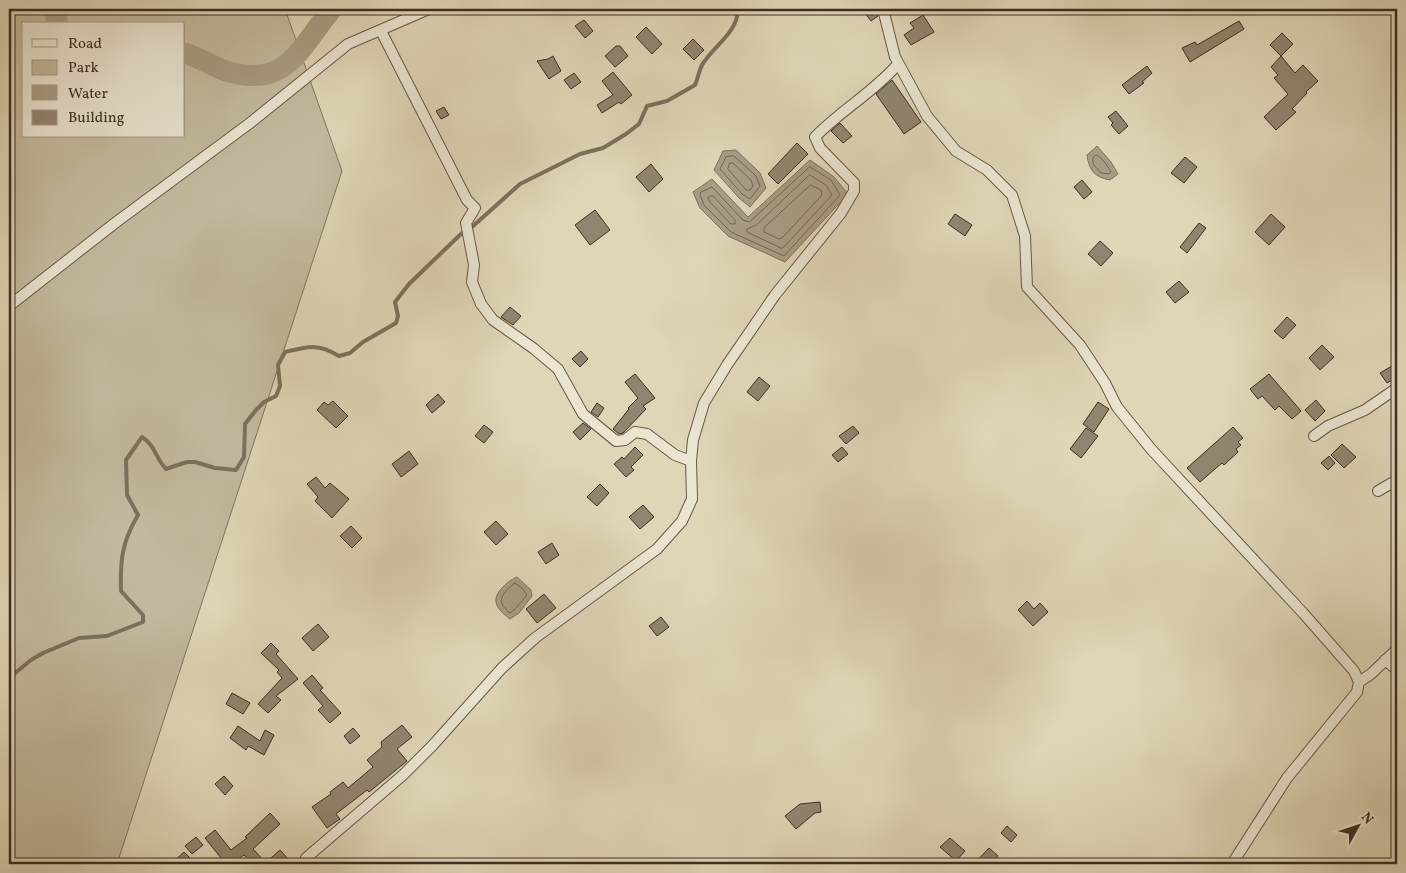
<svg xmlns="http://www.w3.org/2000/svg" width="1406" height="873" font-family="Vollkorn,serif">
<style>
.green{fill:#c3b99e;stroke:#807460;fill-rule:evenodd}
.water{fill:#a89c84;stroke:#7d705d}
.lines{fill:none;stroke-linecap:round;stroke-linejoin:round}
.shore{stroke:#726553;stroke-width:1}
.stream{stroke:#7d705d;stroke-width:4}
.river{stroke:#a89c84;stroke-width:21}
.building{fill:#91856f;stroke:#3d2e22}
.street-casing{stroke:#665847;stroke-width:12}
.street{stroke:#eae4d0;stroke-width:10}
</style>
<rect width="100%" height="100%" fill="#dfd5b7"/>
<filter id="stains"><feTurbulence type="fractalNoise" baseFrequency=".004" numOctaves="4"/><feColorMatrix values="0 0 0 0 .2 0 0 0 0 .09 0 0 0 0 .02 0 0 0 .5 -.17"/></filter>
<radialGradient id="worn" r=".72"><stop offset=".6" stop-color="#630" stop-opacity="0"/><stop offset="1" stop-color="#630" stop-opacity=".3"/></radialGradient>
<!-- green -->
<path class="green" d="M9,9H285L342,171L117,864H9ZM24,24H184V136H24Z"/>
<!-- water -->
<path class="water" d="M1097,146L1111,162L1118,174L1110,180C1095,177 1089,171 1087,155Z
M736,150L760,173L766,188L750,207L739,198L714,170L723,151Z
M810,160L834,177L848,194L785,262L728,236L700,208L693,192L712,179L748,217Z
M517,577L531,590L532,596L519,613L510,619C497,609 489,600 504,586C508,582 512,579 517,577Z"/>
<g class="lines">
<!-- shore -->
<path class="shore" d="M1096,155C1102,157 1107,165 1111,172L1109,174L1101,173L1093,164V158Z
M734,156L756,176L760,186L750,199L742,194L720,169L726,157Z
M730,163H733L751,180L753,186L750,190H746L728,169Z
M810,167L831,180L840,195L784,256L731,232L704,205L700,195L701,192L712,187L743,220L749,222Z
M810,175L826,185L832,195L783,248H781L747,232V229L756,225Z
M811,185L821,190L822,195L782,238L779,239L764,232V228Z
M710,196H713L735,220V224H731L710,202L708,198Z
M515,583L522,588L527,595L515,609L510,613C494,601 503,593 515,583Z"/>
<!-- stream -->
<path class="stream" d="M472,227L520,184L580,154L603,148L626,134L639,124L647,106L667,101L695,85C698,78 699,71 702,65C712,47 738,33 738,9
M9,681L14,674L31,660L43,653L79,638L107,636L143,622V615L121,591C120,560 122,542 138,515L127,495L126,460L142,437C155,445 156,459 166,469L187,462H195L215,468L236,470L244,457L245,424L256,410L264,402L276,396L280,386L278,365L285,352C308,346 318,343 339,356L350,353L363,342L396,323L398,316L395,302L409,284L462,233"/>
<!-- river -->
<path class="river" d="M54,9L58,24
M184,53C195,55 213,67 226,71C287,90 300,47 332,9"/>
</g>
<!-- building -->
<path class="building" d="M862,9H876L878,16L871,21Z
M923,15L934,32L911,45L904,35L914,28L910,23Z
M584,20L593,31L585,38L575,26Z
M1239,21L1244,29L1190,62L1182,48L1195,42L1197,45Z
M646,27L662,44L652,54L636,37Z
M1282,33L1293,44L1281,56L1270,45Z
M693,39L704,50L694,60L683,49Z
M616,46H620L628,56L615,67L605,56Z
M553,56L561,71L549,79L537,61L548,59Z
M1281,56L1295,73L1303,65L1318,81L1306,92L1307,93L1292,109L1296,112L1276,130L1264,117L1288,94L1274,78L1278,75L1271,67Z
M1147,66L1152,73L1142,82L1144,83L1129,94L1122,85Z
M613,72L632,95L621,104L619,102L602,113L597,105L613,95L602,81Z
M574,73L581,82L571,89L564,80Z
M892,80L921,122L904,134L876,94Z
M444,107L449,115L441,119L436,111Z
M1116,111L1128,126L1119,134L1111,125L1113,123L1108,117Z
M840,123L852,136L843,143L831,131Z
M797,143L808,154L778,184L768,174Z
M1185,157L1197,167L1184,183L1171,173Z
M651,164L663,179L649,192L636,177Z
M1082,180L1092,192L1084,199L1074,187Z
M595,210L610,230L590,245L575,225Z
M955,214L972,225L965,236L948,224Z
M1271,214L1285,227L1269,245L1255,232Z
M1199,223L1206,228L1187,253L1180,247Z
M1100,241L1113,253L1101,266L1088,254Z
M1179,281L1189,292L1175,303L1166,292Z
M510,307L521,316L513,325L501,317Z
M1287,317L1296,325L1283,339L1274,331Z
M1322,345L1334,357L1320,370L1309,358Z
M581,351L588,359L580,367L572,359Z
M1397,363V377L1387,383L1380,373Z
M635,374L655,398L643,406L646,409L623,433L619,434L613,429L629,409L628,408L638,398L625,382Z
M1269,374L1301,411L1292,419L1279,406L1275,410L1262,396L1258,399L1250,389Z
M759,377L770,386L758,401L747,392Z
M438,394L445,402L432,413L426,405Z
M1316,400L1325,411L1315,421L1305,410Z
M333,401L348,416L336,428L317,410L324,402L328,405Z
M1098,402L1109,409L1094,432L1083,424Z
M597,403L604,408L598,417L591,412Z
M583,423L591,429L580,440L573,432Z
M484,425L493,432L484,443L475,436Z
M853,426L859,433L846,444L839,436Z
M1233,427L1243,438L1238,442L1241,445L1236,449L1238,452L1224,465L1222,463L1200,482L1187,468Z
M1086,428L1098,436L1081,458L1070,449Z
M1342,444L1356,457L1344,468L1331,455Z
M635,447L643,455L631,467L634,470L626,477L614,464L622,457L624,459Z
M842,447L848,454L838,462L832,455Z
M409,451L418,464L401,477L392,464Z
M1329,456L1335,463L1328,470L1321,463Z
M316,477L325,488L330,483L349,499L332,518L315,501L318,497L307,484Z
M600,484L609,493L597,506L587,497Z
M643,505L654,517L640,529L629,517Z
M496,521L508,534L496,545L484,532Z
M351,526L362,538L352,548L340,536Z
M552,543L559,555L546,564L538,552Z
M544,594L556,608L537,623L526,609Z
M1027,601L1034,609L1040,603L1048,612L1033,626L1018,610Z
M661,617L669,627L657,636L649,626Z
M318,624L329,637L313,651L302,638Z
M271,643L279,651L276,654L298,679L276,696L281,700L268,713L258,704L282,678L277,672L279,670L261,653Z
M312,675L323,688L320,690L341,713L330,723L318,710L323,706L303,683Z
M232,693L250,703L243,714L226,704Z
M402,725L412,737L397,749L407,761L369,792L367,790L336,814L340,819L327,828L312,807L331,794L330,792L343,782L348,788L373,767L367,760L382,747L381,742Z
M238,726L260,741L265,730L274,735L264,755L248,746L246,750L230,738Z
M353,728L360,736L350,744L344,736Z
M224,776L233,786L225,795L215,784Z
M820,802L821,812L815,813L796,829L785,816L800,804Z
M270,813L280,824L253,849L267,864H253L244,855L232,864H213L221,858L205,838L215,830L231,850L247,838L245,837Z
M1007,826L1017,835L1011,842L1001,833Z
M196,837L203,845L192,854L185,846Z
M950,838L965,851L956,861L940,847Z
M989,848L998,856L991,864H974Z
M280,850L293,864H276L271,858Z
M184,852L191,859L185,864H171Z"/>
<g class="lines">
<!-- street casing -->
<g class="street-casing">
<path id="street" d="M883,9L895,57L927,116L956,151L987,170L1012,195L1025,236L1027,287L1080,345L1105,383L1117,407L1151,449L1304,614L1354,671L1359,682L1357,692L1287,778L1232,864
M381,31L467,200L475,208L466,223L474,265L472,282L481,304L493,320L533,348L558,369L583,414L616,441L625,440L635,432L647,434L675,455L691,461
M9,306L115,223L250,123L348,44L429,9
M1314,436L1328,426L1365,410L1397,388
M1378,491L1397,480
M1385,660L1397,670
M1359,682L1371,674L1397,649
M304,864L306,858L403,775L433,745L502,668L535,638L657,549L682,521L692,499L691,461L693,440L704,403L727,365L775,295L841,213L854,191V183L820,148L815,137C841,110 874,92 898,64"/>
</g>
<!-- street -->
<use href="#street" class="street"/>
</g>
<!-- margin -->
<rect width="1406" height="873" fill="none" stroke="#dfd5b7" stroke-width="30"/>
<rect x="10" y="10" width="1386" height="853" fill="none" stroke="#3d2e22" stroke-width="2.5"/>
<rect x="15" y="15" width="1376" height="843" fill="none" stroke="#3d2e22"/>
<!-- legend -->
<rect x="22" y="22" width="162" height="115" fill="#eae4d0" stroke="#a59b8a"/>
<rect x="32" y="39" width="25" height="8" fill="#eae4d0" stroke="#a59b8a"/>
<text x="68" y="48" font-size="15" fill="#3d2e22">Road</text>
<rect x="32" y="60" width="25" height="15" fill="#c3b99e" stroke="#a59b8a"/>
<text x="68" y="72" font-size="15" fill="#3d2e22">Park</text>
<rect x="32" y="85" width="25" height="15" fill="#a89c84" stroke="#a59b8a"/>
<text x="68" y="98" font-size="15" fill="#3d2e22">Water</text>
<rect x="32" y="110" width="25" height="15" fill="#91856f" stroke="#a59b8a"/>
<text x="68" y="122" font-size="15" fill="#3d2e22">Building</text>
<!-- north arrow -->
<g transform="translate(1358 826) rotate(50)" stroke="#eae4d0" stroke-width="4" paint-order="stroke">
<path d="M0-4L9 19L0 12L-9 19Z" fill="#3d2e22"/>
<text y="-8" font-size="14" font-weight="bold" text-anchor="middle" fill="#3d2e22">N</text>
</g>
<rect width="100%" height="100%" filter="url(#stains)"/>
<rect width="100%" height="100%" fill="url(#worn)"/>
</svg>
